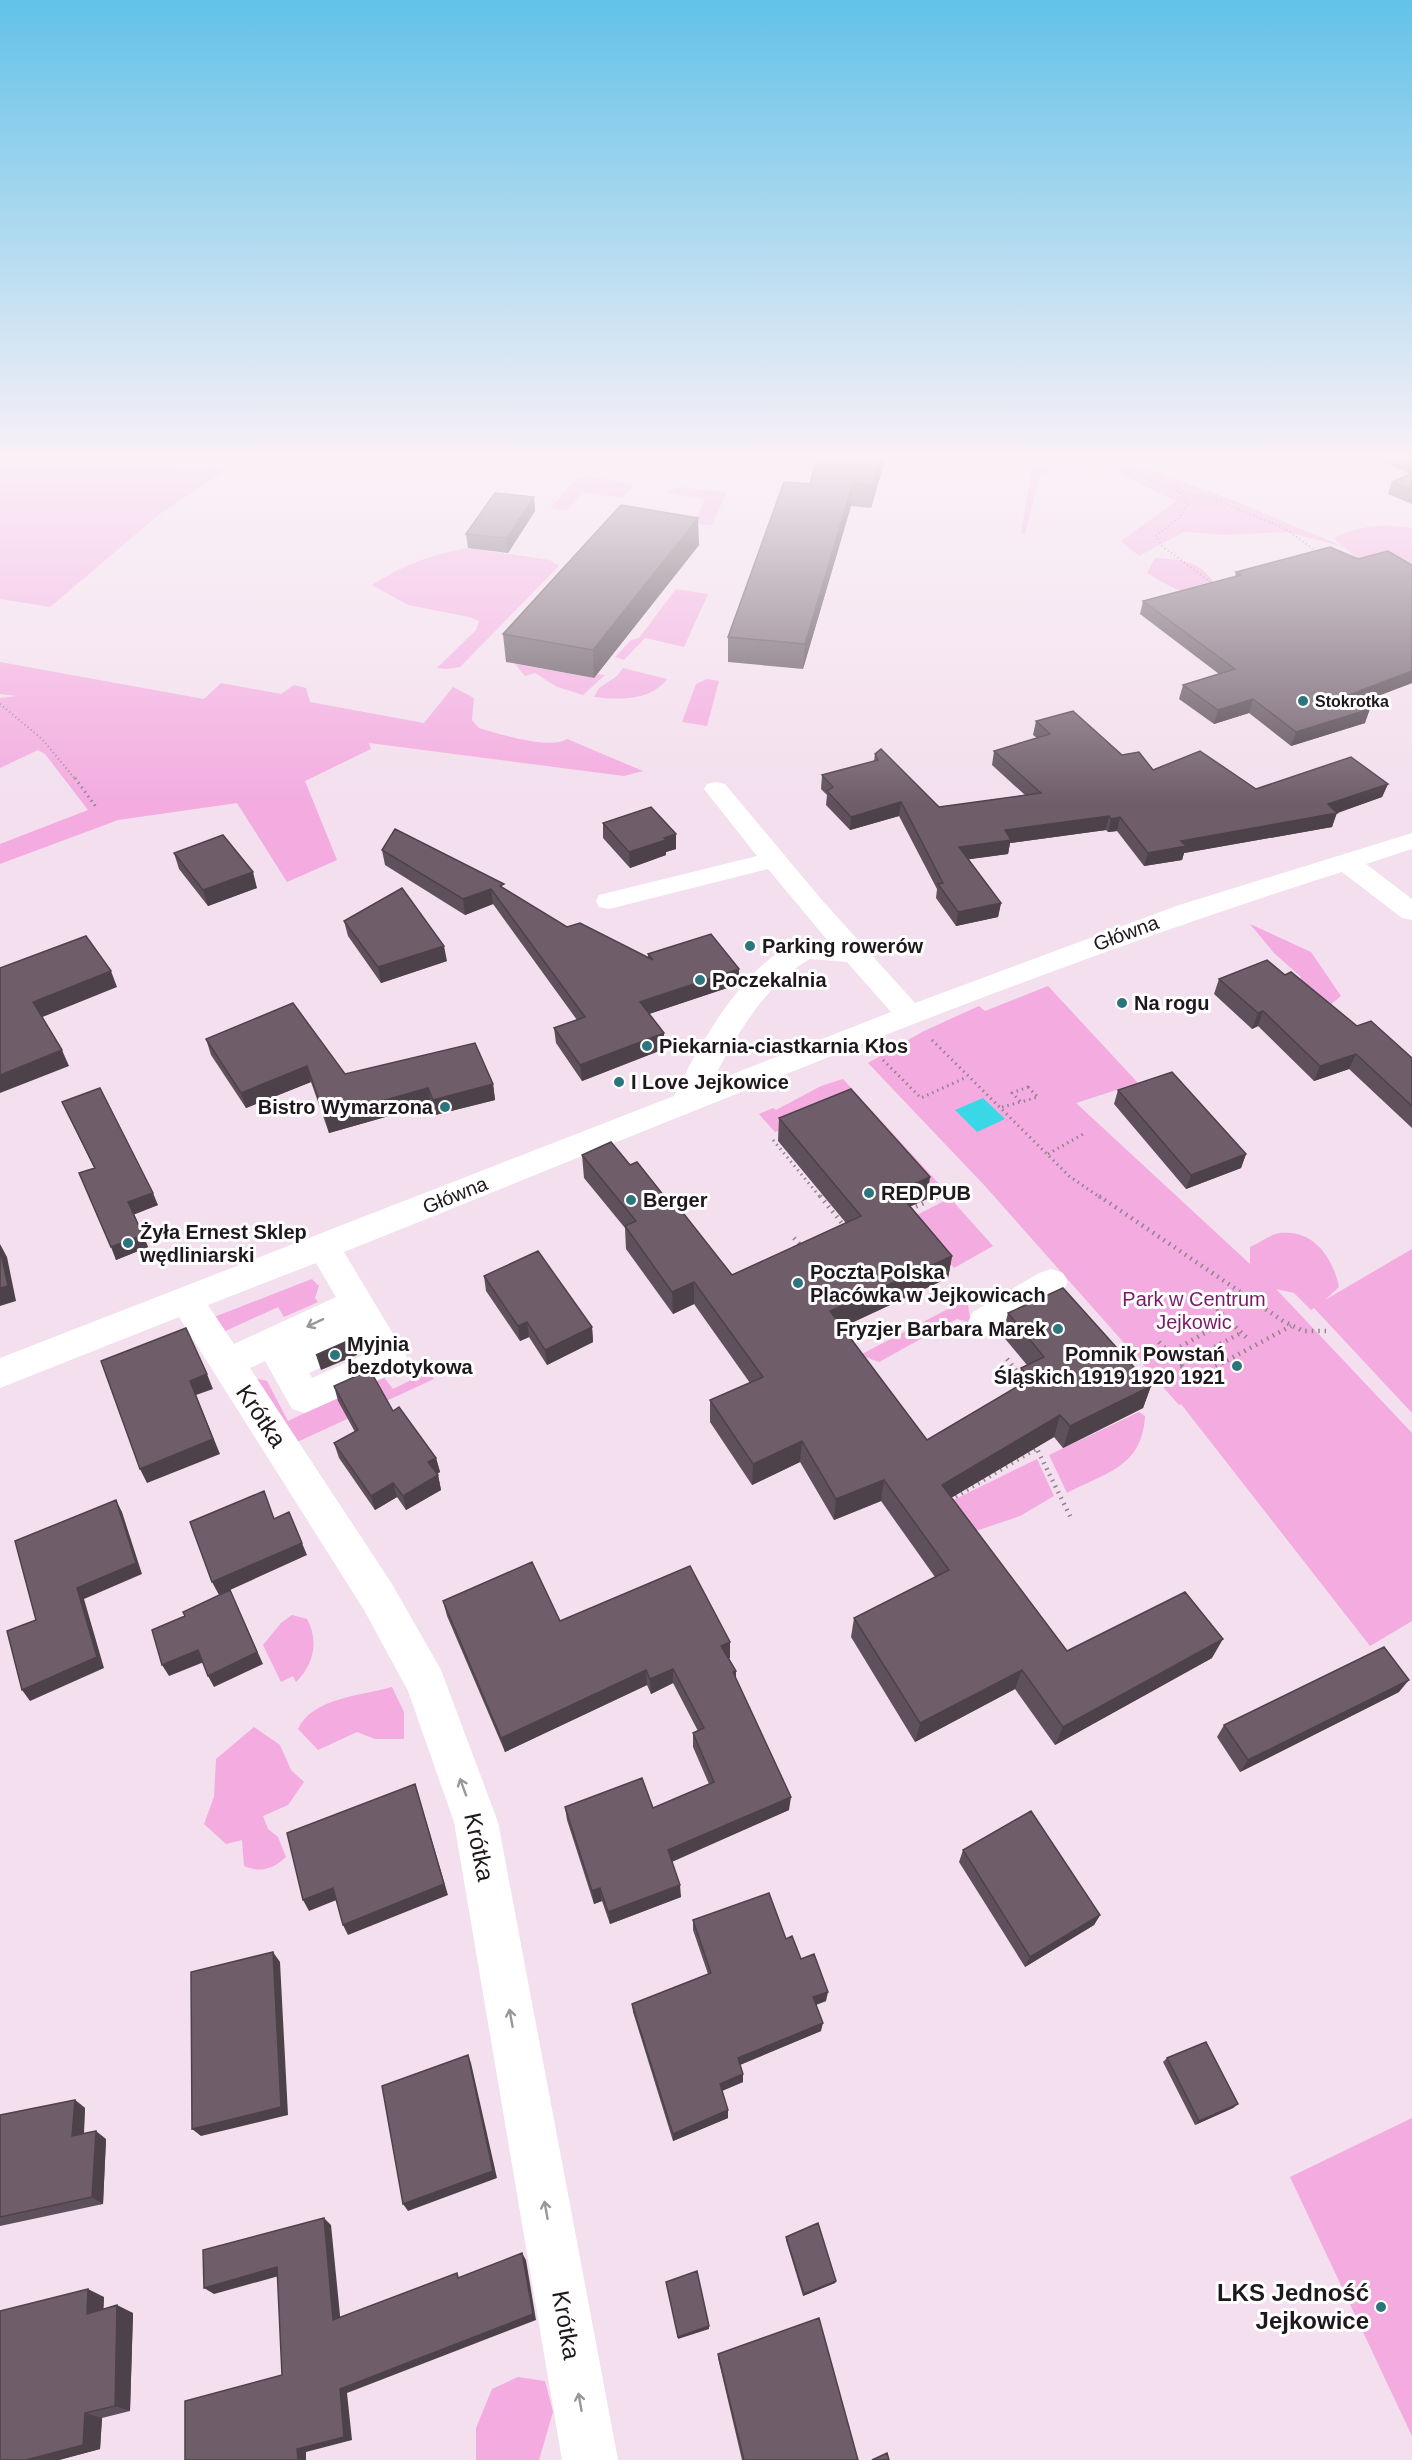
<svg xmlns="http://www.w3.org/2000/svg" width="1412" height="2460" font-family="Arial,sans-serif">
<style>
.green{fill:#f3abe0}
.water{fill:#3ad8e7}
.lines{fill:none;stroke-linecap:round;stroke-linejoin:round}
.path-far2{stroke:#91838d;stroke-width:2;stroke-dasharray:1 3;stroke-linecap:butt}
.path-far1{stroke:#91838d;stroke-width:3;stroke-dasharray:1.5 4;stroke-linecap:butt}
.path{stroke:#91838d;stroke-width:4.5;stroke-dasharray:1.5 5;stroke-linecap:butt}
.minor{fill:#fff;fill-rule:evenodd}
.wall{fill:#5f515b}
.shaded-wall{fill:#4e424a}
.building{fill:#6f5e6a;stroke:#4e424a;stroke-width:1.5}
.oneway{stroke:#9a9799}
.poi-dot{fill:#2c757d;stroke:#fff;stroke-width:2}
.labels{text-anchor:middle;stroke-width:6;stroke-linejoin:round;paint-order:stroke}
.far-poi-label{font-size:16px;font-weight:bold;fill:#1f181d;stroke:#fff;text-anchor:start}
.street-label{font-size:20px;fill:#1f181d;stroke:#fff}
.poi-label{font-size:20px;font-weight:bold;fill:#1f181d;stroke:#fff;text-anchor:start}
.park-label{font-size:20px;fill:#7a1968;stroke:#fff}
.near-street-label{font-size:24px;fill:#1f181d;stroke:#fff}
.near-poi-label{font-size:24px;font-weight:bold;fill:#1f181d;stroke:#fff;text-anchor:end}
</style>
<rect width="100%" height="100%" fill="#f3dfed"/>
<!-- green -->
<path class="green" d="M8,460H182L181,468L219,463L226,470L161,513L50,607L0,599V466Z
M1033,460H1123L1232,500L1342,546L1334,538C1363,525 1381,523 1412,528V567L1367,568L1344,547L1287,532L1226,535L1184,532L1139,556L1121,541L1176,501L1097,462L1060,468L1040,475L1025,534L1021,533Z
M594,477L634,485L623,498L583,492L567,510L550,509L577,478Z
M680,487L725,492L726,494L712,525H702L695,521L705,499L664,492Z
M468,548L550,560L559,566L460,667L447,669L437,668L476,630L479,621L469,617L408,605L372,585C403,565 432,554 468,548Z
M1155,558C1186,560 1204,561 1219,592C1183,596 1178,591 1147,573Z
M676,589L708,594L684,647L645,638L624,660L615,657L631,640L639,638Z
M0,662L204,699L221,683L281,694L294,685L306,688L310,702L424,723L453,687L474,698L472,720L479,728C499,734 550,750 567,739L643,771L624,776L369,743L371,749L305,781L337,860L287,882L237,803L118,820L0,864V844L88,810L45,754L38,750L0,768V698L16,696L0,694Z
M515,664L594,678L597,674L605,675L583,695L557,687L535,673L525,676Z
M623,668L667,679C651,701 618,700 594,697L599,688L617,676Z
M707,679L719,681L707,726L682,722L696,684Z
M1250,924L1311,952L1341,996L1329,1006L1294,985L1301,977L1274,953Z
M1048,986L1138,1083L1076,1103L1250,1264V1247C1259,1243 1271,1234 1280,1233C1314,1229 1333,1258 1339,1287L1325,1300L1412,1249V1413L1314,1308L1311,1310L1294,1293L1276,1289L1412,1433V1621L1370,1646L1181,1404L1179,1405L985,1186L868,1063L924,1031L979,1006L985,1011Z
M843,1079L941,1186L929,1194L847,1108L775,1132L759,1114L773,1108L776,1110L821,1086Z
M950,1198L993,1246L954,1268L911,1218Z
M312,1279L319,1286L315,1298L318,1302L284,1317L278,1307L221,1333L214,1317Z
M967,1299L971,1323L957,1319L879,1362L860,1355Z
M419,1360L434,1379L295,1443L249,1377L267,1381L288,1421L383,1376L393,1389L415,1378L408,1365Z
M1139,1412L1145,1416C1142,1467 1107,1472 1067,1493L1049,1455Z
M1037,1459L1054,1496L1020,1516L961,1536L935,1509Z
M292,1615L307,1619C319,1641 314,1664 296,1682L293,1676L281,1682L263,1645L281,1623Z
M392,1687L404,1712V1739H375L357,1732L318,1750L298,1729C313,1697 362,1696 392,1687Z
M254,1727L280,1745L291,1770L304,1782L288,1805L263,1816L268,1829L278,1837L286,1857C273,1869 262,1873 244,1866L242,1840L226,1844L204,1824L214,1797L216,1759Z
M1412,2118V2436L1290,2177Z
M518,2377L545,2381L553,2412L539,2460H476V2428L492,2389Z"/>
<!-- water -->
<path class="water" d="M983,1098L1005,1119L977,1132L955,1110Z"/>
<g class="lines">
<!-- path-far2 -->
<path class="path-far2" d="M1104,460L1124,471L1192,495L1211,498L1284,528L1319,553
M1177,490L1189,503L1179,518L1156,536L1162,546L1213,584
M0,704L42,739L76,780"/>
<!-- path-far1 -->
<path class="path-far1" d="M75,778L96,807
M932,1040L1069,1176L1101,1198
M883,1060L921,1098L967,1077
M1028,1087L1038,1097L1021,1102L1012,1093Z
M1002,1107L1021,1102
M773,1140L821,1198
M1048,1154L1085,1133
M936,1198L964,1186"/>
<!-- path -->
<path class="path" d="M820,1196L845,1227
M1099,1196L1283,1321L1303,1331H1326
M910,1209L940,1196
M794,1238L803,1248
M1217,1309L1248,1339
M1159,1342L1194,1379
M1169,1353L1228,1320
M1007,1359L1019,1374
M1180,1365L1241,1333
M1187,1382L1291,1326
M1035,1445L1072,1520
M950,1500L1037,1448"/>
<!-- minor -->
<path class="minor" d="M716,782L725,784L821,899L915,1003L1179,905L1412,833V849L1366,864L1412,899V920L1402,918L1342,872C1003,979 675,1120 344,1252L408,1359L403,1369L305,1413L292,1409L265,1361L250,1368L392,1584L441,1670L498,1822L618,2460H562L454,1822L408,1691L364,1610L179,1317L0,1388V1358L674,1096C696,1050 734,984 776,954C791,943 810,940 828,941L768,869L609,909L599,907L596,901L599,895L757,856L704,789L707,784ZM810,959L847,962L891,1012L712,1082C735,1037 765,984 810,959ZM316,1263L336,1297L234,1344L208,1305ZM365,1347L368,1353L312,1378L309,1373Z
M1051,1269L1063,1273L1068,1282L1063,1291L997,1332L985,1336L973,1332L968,1322L973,1312L1039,1273Z"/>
</g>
<!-- wall -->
<path class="wall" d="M1377,460H1412V504L1388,494L1392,482L1411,474Z
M884,463L871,508L851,506L803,669L728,662V637L810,484Z
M534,497L535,511L508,553L468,548L466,534Z
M699,545L594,678L506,662L503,634Z
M1236,572L1412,683L1361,702L1365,723L1291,746L1249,713L1214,724L1179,699L1183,685L1219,674L1140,614L1143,601L1235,577Z
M1036,721L1122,755L1153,770L1256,789L1388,784L1382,797L1336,813L1332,827L1184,853L1182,860L1144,866L1117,831L1108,832L1106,830L1010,843L1008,854L968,859L1001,903L998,917L956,926L936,898L937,889L899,816L850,830L826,805L827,795L821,789L822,775L874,761L875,754L939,807L1025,795L992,765L994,751L1037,738L1033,735Z
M603,823L676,849L666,852V855L630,868L603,838Z
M382,850L505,889L567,927L648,957V954L739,984L649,1014L664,1033V1049L582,1081L556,1043L554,1028L577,1020L493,904L465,915L385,865Z
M174,853L257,888L208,906L179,869Z
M344,921L447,961L381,983L348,936Z
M1285,975L1357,1026L1412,1058V1128L1349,1069L1314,1081L1258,1026L1252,1029L1214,994L1219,979Z
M206,1039L345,1074L493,1084L495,1100L435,1115L431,1104L329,1133L311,1082L246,1108L211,1055Z
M1118,1090L1246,1154L1241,1168L1186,1189L1114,1104Z
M62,1102L158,1205L134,1214L148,1247L116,1260L94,1168Z
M779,1118L927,1199L910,1206L952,1256L948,1278L842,1327L927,1440L1016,1388L1021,1368L1027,1365L1002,1335L1008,1313L1151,1386L1143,1408L1063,1448L1054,1437L951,1498L1067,1651L1212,1658L1055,1745L1015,1689L915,1742L851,1637L854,1618L935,1577L881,1501L834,1520L800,1462L752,1485L710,1422V1400L750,1383L694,1304L673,1314L626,1249L625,1228L584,1178L582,1155L630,1165L672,1206L732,1275L846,1223L778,1141Z
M484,1276L592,1327L593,1342L547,1365L529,1337L520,1341L486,1291Z
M334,1386L393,1411L436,1458L440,1472L437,1474L438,1475L441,1490L406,1510L397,1497L375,1510L339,1458L334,1443L355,1432L338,1401Z
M443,1601L560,1621L730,1642V1658H729L736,1671V1680L789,1810L672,1862L681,1897L610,1924L602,1901L594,1904L567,1820L565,1807L653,1808L709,1784L693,1747V1733L698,1731L673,1683L651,1694L647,1685L505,1752L447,1616Z
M1399,1692L1240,1772L1217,1737L1224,1725Z
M963,1850L1100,1915L1094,1925L1025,1967L959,1862Z
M693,1920L786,1939L801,1959L826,2001L816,2005L821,2031L740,2065L743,2082L722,2091L728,2118L673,2141L633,2012L632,2004L708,1974L693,1930Z
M1167,2058L1238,2104L1233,2108L1195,2125L1163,2062Z
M75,2100L85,2108L84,2134L106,2139L103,2204L0,2226V2115Z
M786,2237L836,2281L835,2283L803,2296L786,2240Z
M104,2297L103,2309L133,2313L130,2411L102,2418L100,2449L59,2460H0Z
M718,2354L858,2460H742L718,2358Z"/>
<!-- shaded-wall -->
<path class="shaded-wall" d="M880,460H884V463L871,508L873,485Z
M853,483L851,506L803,669L805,644Z
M534,497L535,511L508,553L507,538Z
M698,518L699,545L594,678L593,650Z
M1412,671V683L1344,709L1349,695Z
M1253,699L1249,713L1214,724L1218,710Z
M1370,709L1365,723L1291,746L1296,732Z
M1388,784L1382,797L1335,814L1337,813L1332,827L1184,853L1182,860L1144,866L1148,853L1181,841L1328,804Z
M901,802L899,816L850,830L851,817Z
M1109,816L1106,830L1010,843L1008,854L957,861L959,847L1005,830Z
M1120,817L1117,831L1108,832L1111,819Z
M676,834V849L666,852V855L630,868L629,852L664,838Z
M253,872L257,888L208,906L203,890Z
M491,889L493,904L465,915L463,899Z
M1001,903L998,917L956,926L958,912Z
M444,946L447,961L381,983L378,967Z
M739,969V984L640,1017V1002Z
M111,971L117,987L40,1018L33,1002Z
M1263,1011L1258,1026L1252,1029L1258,1013Z
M664,1033V1049L582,1081L580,1065Z
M62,1050L69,1066L0,1093V1075Z
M1356,1054L1349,1069L1314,1081L1320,1066Z
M307,1066L311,1082L246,1108L241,1093Z
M493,1084L495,1100L435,1115L433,1100Z
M428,1088L431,1104L329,1133L325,1117Z
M1246,1154L1241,1168L1186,1189L1191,1175Z
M930,1177L927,1199L894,1214L897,1191Z
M153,1193L158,1205L133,1215L128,1202Z
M143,1235L148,1247L116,1260L111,1247Z
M0,1244L7,1257L16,1301L0,1306Z
M952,1256L948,1278L828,1334L830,1311Z
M694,1282V1304L673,1314L672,1292Z
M527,1322L529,1337L520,1341L518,1326Z
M592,1327L593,1342L547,1365L545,1350Z
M353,1341L357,1355L321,1370L316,1355Z
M207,1374L213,1389L196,1395L220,1454L147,1483L140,1469L190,1381Z
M1151,1386L1143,1408L1063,1448L1070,1426Z
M1060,1415L1054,1437L937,1506L942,1485Z
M802,1441L800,1462L752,1485L753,1464Z
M436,1458L440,1472L432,1476L428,1462Z
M438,1475L441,1490L406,1510L403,1496Z
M884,1480L881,1501L834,1520L836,1499Z
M393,1483L397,1497L375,1510L371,1496Z
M116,1500L122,1512L142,1574L84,1599L104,1668L30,1701L22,1690L77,1588Z
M302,1543L307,1555L219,1595L212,1582Z
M230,1590L263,1664L214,1687L208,1676Z
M1223,1639L1212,1658L1055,1745L1063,1727Z
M730,1642V1658L721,1661V1646Z
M198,1650L204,1662L169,1676L162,1665Z
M673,1669V1683L651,1694L650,1679Z
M646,1670L647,1685L505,1752L501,1738Z
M1022,1670L1015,1689L915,1742L920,1723Z
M736,1671V1685L733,1672Z
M1409,1680L1399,1692L1240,1772L1248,1760Z
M415,1784L448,1895L348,1935L343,1925Z
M791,1797L789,1810L668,1863V1850Z
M680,1885L681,1897L610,1924L608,1912Z
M333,1888L339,1899L309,1911L303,1900Z
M600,1888L602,1901L594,1904L592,1891Z
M1100,1915L1094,1925L1025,1967L1030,1957Z
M273,1952L280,1962L288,2115L201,2136L192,2129Z
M828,1992L826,2001L812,2006L813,1997Z
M823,2023L821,2031L737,2066L738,2058Z
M468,2055L471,2063L497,2178L408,2211L403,2204Z
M743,2074V2082L719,2092L720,2084Z
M75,2100L85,2108L83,2144L72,2136Z
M1238,2104L1233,2108L1195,2125L1199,2121Z
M728,2110V2118L673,2141V2134Z
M96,2131L106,2139L103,2204L92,2197Z
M324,2218L331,2225L341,2325L333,2320Z
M522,2253L526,2260L536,2320L347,2393L352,2440L306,2452V2460H298L297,2449L340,2389Z
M277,2267L286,2274L214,2294L204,2288Z
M836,2281L835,2283L803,2296L804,2294Z
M88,2289L104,2297L103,2321L87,2314Z
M117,2305L133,2313L130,2411L115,2406Z
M709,2326V2329L678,2339V2337Z
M85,2413L102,2418L100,2449L59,2460H26Z"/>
<!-- building -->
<path class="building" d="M816,460H880L873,485L853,483L805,644L728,637L784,482L810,484Z
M1412,473V491L1392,482Z
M495,493L534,497L507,538L466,534Z
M621,505L698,518L593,650L503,634Z
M1330,547L1358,559L1388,551L1412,565V671L1349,695L1370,709L1296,732L1253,699L1218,710L1183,685L1235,669L1143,601L1241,575L1236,572Z
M1073,711L1122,755L1139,752L1153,770L1200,751L1256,789L1351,757L1388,784L1328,804L1337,813L1181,841L1186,846L1148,853L1120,817L1111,819L1109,816L1005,830L1011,840L959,847L1001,903L958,912L938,884L943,883L901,802L851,817L827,791L833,787L822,775L878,760L875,754L881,749L939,807L1041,793L994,751L1050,734L1036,721Z
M651,807L676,834L664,838L666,840L629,852L603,823Z
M395,829L504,884L500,886L567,927L580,923L653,960L648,954L711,934L739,969L640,1002L664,1033L580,1065L554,1028L585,1017L491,889L463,899L382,850Z
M223,835L253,872L203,890L174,853Z
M402,888L444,946L378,967L344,921Z
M86,936L111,971L33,1002L62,1050L0,1075V968Z
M1267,960L1285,975L1291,972L1357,1026L1371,1021L1412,1058V1106L1356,1054L1320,1066L1263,1011L1258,1013L1219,979Z
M293,1003L345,1074L475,1043L493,1084L433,1100L428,1088L325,1117L307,1066L241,1093L206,1039Z
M1172,1072L1246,1154L1191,1175L1118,1090Z
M100,1088L153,1193L128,1202L143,1235L111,1247L79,1173L95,1168L62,1102Z
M851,1089L930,1177L897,1191L952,1256L830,1311L927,1440L1030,1379L1021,1368L1044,1357L1008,1313L1063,1288L1151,1386L1070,1426L1060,1415L942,1485L1067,1651L1185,1592L1223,1639L1063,1727L1022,1670L920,1723L854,1618L949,1570L884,1480L836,1499L802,1441L753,1464L710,1400L763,1377L694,1282L672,1292L625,1226L636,1221L582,1155L611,1142L630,1165L637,1162L672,1206L676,1204L732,1275L861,1216L779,1118Z
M0,1248L8,1286L0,1288Z
M538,1251L592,1327L545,1350L527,1322L518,1326L484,1276Z
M186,1328L207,1374L190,1381L213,1439L140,1469L101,1361Z
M352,1339L353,1341L316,1355Z
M370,1370L393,1411L399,1407L436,1458L428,1462L438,1475L403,1496L393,1483L371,1496L334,1443L358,1430L334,1386Z
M264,1491L274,1519L289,1512L302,1543L212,1582L190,1522Z
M116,1500L136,1563L77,1588L97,1657L22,1690L7,1631L36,1620L15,1541Z
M532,1562L560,1621L690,1566L730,1642L721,1646L736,1671L733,1672L791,1797L668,1850L680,1885L608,1912L600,1888L592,1891L565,1807L642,1778L653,1808L714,1782L693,1733L704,1728L673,1669L650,1679L646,1670L501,1738L443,1601Z
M230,1590L257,1652L208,1676L198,1650L162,1665L152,1630L185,1616L183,1612Z
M1384,1647L1409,1680L1248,1760L1224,1725Z
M415,1784L444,1884L343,1925L333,1888L303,1900L287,1833Z
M1031,1811L1100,1915L1030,1957L963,1850Z
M769,1893L786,1939L792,1936L801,1959L814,1954L828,1992L813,1997L823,2023L738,2058L743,2074L720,2084L728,2110L673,2134L632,2004L711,1973L693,1920Z
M273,1952L281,2107L192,2129L191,1972Z
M1206,2042L1238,2104L1199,2121L1167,2058Z
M468,2055L493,2171L403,2204L382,2086Z
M75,2100L72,2136L96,2131L92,2197L0,2217V2115Z
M324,2218L333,2320L457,2273L458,2278L522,2253L533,2314L340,2389L344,2437L297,2449L298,2460H185V2401L282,2375L277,2267L204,2288L203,2250Z
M818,2223L836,2281L804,2294L786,2237Z
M697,2271L709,2326L678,2337L666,2282Z
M88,2289L87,2314L117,2305L115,2406L85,2413L83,2445L26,2460H0V2311Z
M819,2318L858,2460H744L718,2354Z
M887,2453L889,2460H872Z"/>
<!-- one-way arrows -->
<defs><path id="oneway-shaft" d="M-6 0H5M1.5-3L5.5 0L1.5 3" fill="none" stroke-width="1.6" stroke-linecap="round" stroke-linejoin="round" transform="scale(1.5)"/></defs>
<g class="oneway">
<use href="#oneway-shaft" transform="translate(315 1323) rotate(155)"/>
<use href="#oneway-shaft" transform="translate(463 1787) rotate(-110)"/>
<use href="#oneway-shaft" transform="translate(511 2018) rotate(-100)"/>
<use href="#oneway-shaft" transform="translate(546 2210) rotate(-100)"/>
<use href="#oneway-shaft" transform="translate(580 2402) rotate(-100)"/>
</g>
<!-- sky -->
<linearGradient id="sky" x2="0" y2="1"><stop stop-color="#62c2e8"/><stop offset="0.57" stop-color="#faf1f7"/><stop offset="1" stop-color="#faf1f7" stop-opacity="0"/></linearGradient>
<rect width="1412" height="804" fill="url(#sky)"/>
<!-- markers -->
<g class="poi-dot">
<circle cx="1303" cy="701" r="6"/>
<circle cx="750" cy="946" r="6"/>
<circle cx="700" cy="980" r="6"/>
<circle cx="1122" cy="1003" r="6"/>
<circle cx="647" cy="1046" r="6"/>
<circle cx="619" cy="1082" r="6"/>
<circle cx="445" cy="1107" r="6"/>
<circle cx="869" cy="1193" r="6"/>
<circle cx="631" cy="1200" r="6"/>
<circle cx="128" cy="1243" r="6"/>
<circle cx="798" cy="1283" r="6"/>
<circle cx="1058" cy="1329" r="6"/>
<circle cx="335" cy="1355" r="6"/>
<circle cx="1237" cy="1366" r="6"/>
<circle cx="1381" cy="2307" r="6"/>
</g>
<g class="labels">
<!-- far-poi labels -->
<g class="far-poi-label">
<text x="1315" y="707">Stokrotka</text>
</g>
<!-- street labels -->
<g class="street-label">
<text transform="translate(1126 933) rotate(-20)" y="7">Główna</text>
<text transform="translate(455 1195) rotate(-22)" y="7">Główna</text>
</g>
<!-- poi labels -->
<g class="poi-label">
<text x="762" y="953">Parking rowerów</text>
<text x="712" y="987">Poczekalnia</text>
<text x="1134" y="1010">Na rogu</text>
<text x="659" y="1053">Piekarnia-ciastkarnia Kłos</text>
<text x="631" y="1089">I Love Jejkowice</text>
<text x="433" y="1114" text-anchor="end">Bistro Wymarzona</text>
<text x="881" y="1200">RED PUB</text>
<text x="643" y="1207">Berger</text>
<text x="140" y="1239">Żyła Ernest Sklep<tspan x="140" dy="23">wędliniarski</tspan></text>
<text x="810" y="1279">Poczta Polska<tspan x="810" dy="23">Placówka w Jejkowicach</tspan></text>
<text x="1046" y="1336" text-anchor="end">Fryzjer Barbara Marek</text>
<text x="347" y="1351">Myjnia<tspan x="347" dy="23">bezdotykowa</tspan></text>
<text x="1225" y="1361" text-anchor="end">Pomnik Powstań<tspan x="1225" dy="23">Śląskich 1919 1920 1921</tspan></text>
</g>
<!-- park labels -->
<g class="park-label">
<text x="1194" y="1306">Park w Centrum<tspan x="1194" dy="23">Jejkowic</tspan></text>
</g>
<!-- near-street labels -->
<g class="near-street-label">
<text transform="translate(261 1416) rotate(56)" y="8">Krótka</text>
<text transform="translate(479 1847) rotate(78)" y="8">Krótka</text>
<text transform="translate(566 2325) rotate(80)" y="8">Krótka</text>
</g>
<!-- near-poi labels -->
<g class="near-poi-label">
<text x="1369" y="2301">LKS Jedność<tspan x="1369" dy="28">Jejkowice</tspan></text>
</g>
</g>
</svg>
